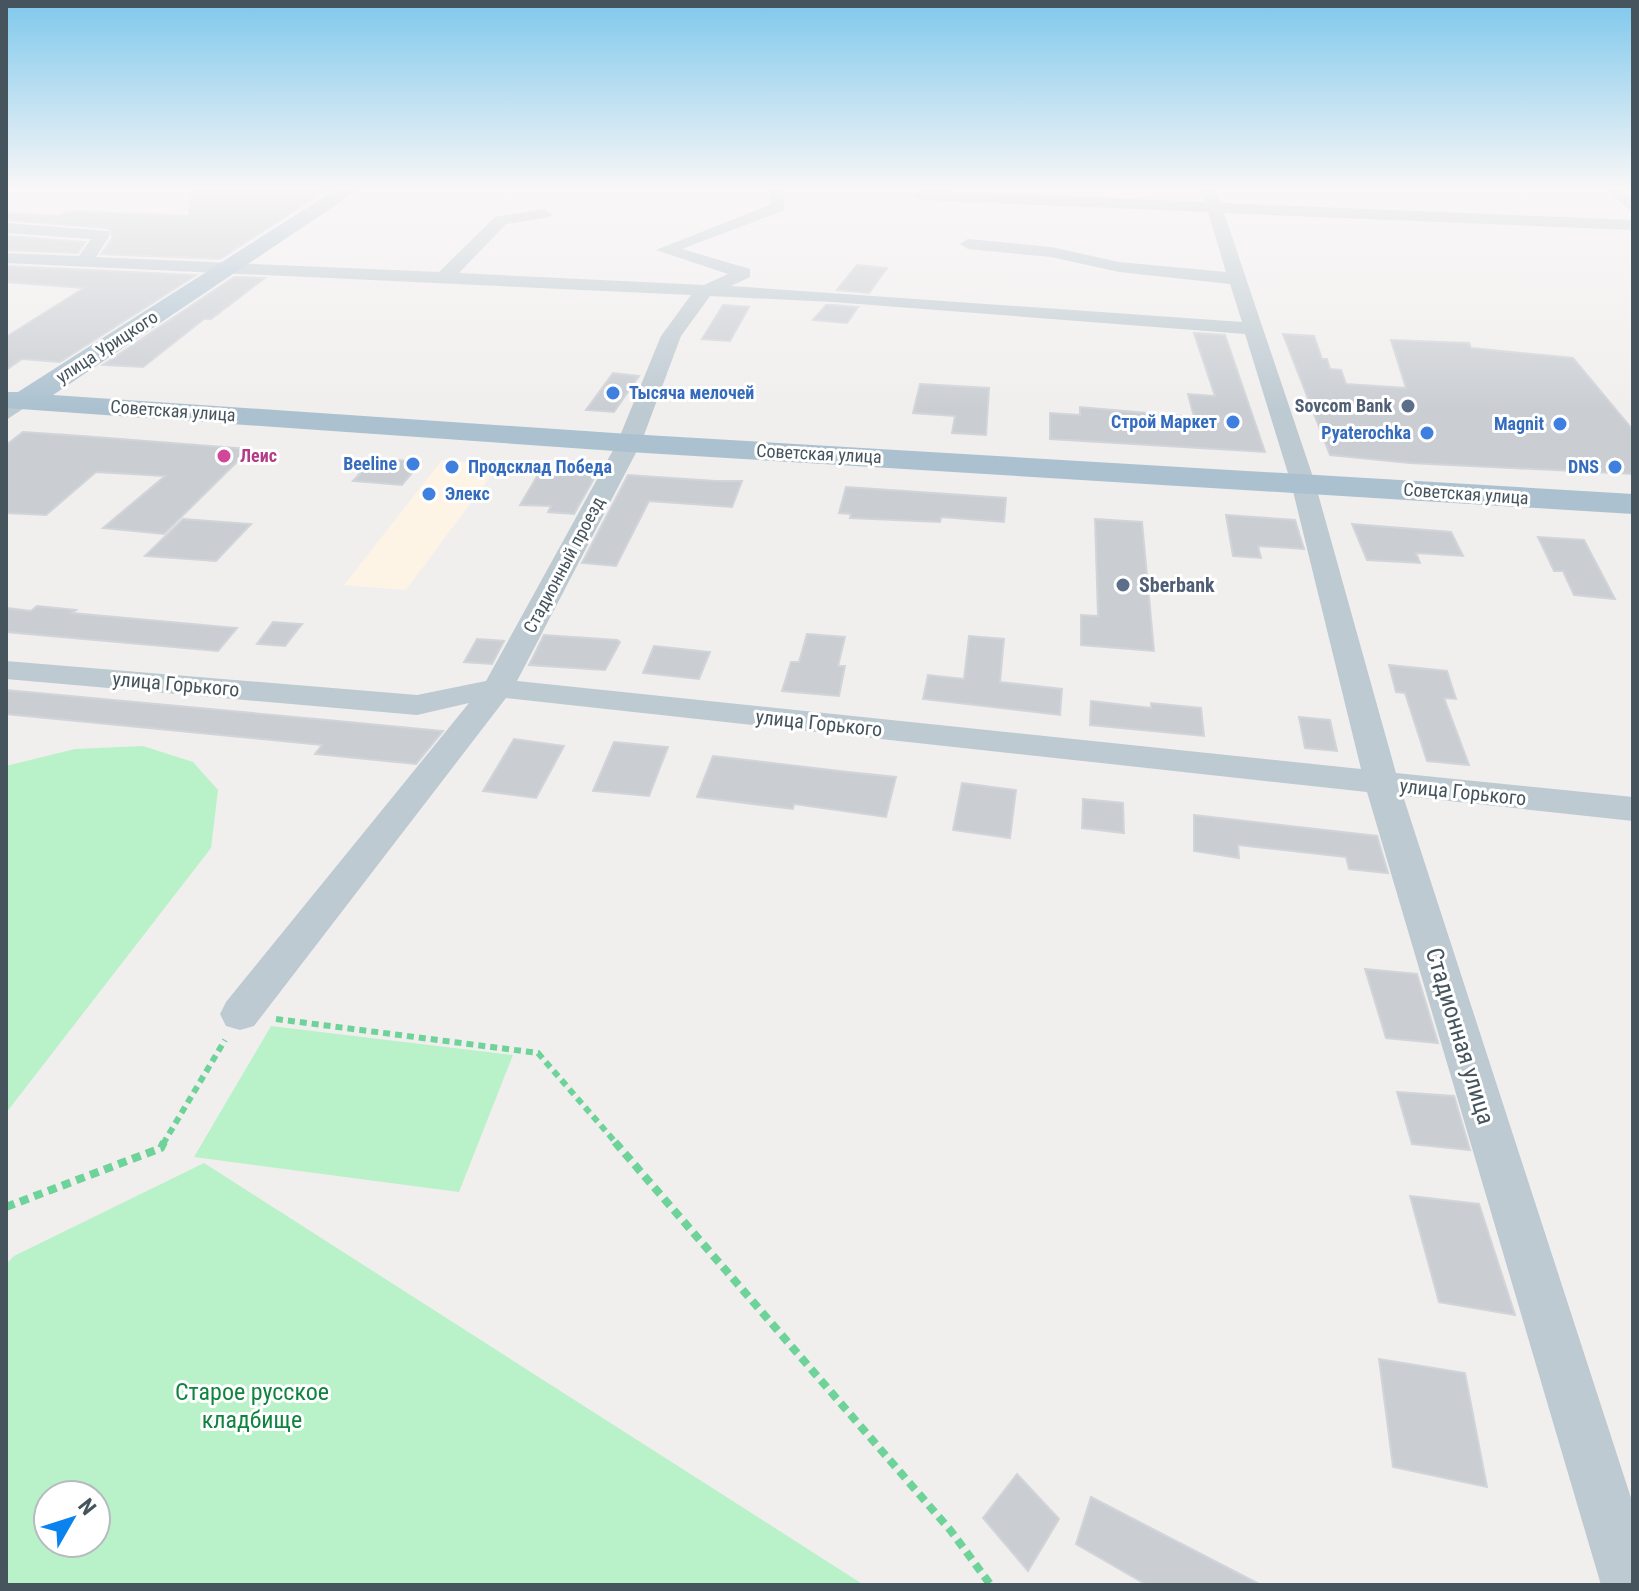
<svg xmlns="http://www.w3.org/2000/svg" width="1639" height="1591" font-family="'Roboto Condensed',sans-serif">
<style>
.commercial{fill:#fdf4e6}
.green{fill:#b9f2c9;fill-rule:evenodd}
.building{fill:#caced3;stroke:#d1d5da;stroke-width:2}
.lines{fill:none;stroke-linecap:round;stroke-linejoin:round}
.path-far1{stroke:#6ed398;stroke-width:6;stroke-dasharray:7 5;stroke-linecap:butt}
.path{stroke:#6ed398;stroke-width:8;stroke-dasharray:9 6;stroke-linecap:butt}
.minor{fill:#bdcad1;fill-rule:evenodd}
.major{fill:#abc1cf;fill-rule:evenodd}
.shop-dot{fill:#3f7fe0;stroke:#fff;stroke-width:3}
.service-dot{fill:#5c6f8a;stroke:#fff;stroke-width:3}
.hotel-dot{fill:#d1479c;stroke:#fff;stroke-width:3}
.labels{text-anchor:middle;stroke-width:6;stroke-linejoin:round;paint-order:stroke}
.far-street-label{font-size:18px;fill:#45545d;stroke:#fff}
.far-shop-label{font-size:18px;font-weight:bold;fill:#366cbe;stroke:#fff;text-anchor:end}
.far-service-label{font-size:18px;font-weight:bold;fill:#4e5e75;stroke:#fff;text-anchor:end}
.far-hotel-label{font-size:18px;font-weight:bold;fill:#b23c85;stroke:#fff;text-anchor:start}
.service-label{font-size:20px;font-weight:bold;fill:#4e5e75;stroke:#fff;text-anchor:start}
.street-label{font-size:20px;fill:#45545d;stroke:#fff}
.near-street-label{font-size:24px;fill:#45545d;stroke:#fff}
.near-park-label{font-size:24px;fill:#10843f;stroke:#fff}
</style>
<rect width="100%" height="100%" fill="#f1eeee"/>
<!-- commercial -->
<path class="commercial" d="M442,460L499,465L406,590L344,585Z"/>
<!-- green -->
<path class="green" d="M143,746L193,762L218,790L211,848L6,1113V766L75,749Z
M271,1026L513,1055L459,1192L194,1157Z
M204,1163L864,1585H6V1264L14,1256ZM96,1495V1543H48V1495Z"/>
<!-- building -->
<path class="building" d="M190,188L327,190L220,259L101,254L113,237L108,228L6,220V213L59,216L68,211L189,216Z
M6,236L85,242L78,253L6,250Z
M857,265L887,268L869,293L837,290Z
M6,266L196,275L60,362L22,359L6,370V337L84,288L6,282Z
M234,277L265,278L211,319H204L143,367L103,365Z
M723,305L749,307L730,341L702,339Z
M826,305H833L858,307L847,323L813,320Z
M1194,333L1225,335L1265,452L1050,439V413L1080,415V407L1194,417L1188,394L1215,396Z
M1283,334L1314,336L1322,359H1327L1330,369L1341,370L1346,384L1406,388L1391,340L1469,343L1471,348L1573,358L1633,430V474L1410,463L1330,455Z
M613,373L639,376L614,412L586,410Z
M920,384L989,388L986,435L952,433L955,416L913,413Z
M23,432L82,436L250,449L164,534L103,528L165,476L96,472L46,515L6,513V445Z
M374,458L421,462L402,485L353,481Z
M542,468L597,473L574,514L548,512L551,506L520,505Z
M628,475L716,481H742L732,507L649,501L616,566L582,563Z
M846,487L1006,498L1004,522L941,517L940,522L850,518L851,514L839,513Z
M1226,515L1295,520L1304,549L1258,546L1261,558L1233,556Z
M183,519L251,524L216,561L145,556Z
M1095,519L1142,522L1154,651L1081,645V615L1098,616Z
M1352,524L1451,532L1463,556L1416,553L1420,563L1367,560Z
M1538,537L1584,540L1615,599L1574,595L1563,571H1554Z
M37,606L76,610L72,613L237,628L218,651L6,632V608L31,611Z
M273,622L302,624L285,646L257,644Z
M807,634L845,637L838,666H845L839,696L782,691L791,662H799Z
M544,635L617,640L620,642L605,670L529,665Z
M969,636L1004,639L1000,682L1062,689L1060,715L923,699L928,675L964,679Z
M477,639L504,641L492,664L464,662Z
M654,646L710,652L699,679L643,673Z
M1389,665L1447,671L1456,699L1444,698L1469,765L1427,761L1405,693L1396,692Z
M6,690L338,721L443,731L416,764L315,754L322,745L6,714Z
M1091,701L1151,708V703L1201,708L1204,736L1090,725Z
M1299,717L1330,720L1337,751L1305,748Z
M514,739L564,746L536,798L483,791Z
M614,742L668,747L649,796L593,791Z
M713,756L848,772L896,777L886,817L794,804L793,809L697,797Z
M962,783L1016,790L1010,838L953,830Z
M1083,799L1123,803L1124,833L1082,828Z
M1194,815L1377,836L1388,873L1349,869L1346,857L1238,845L1239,858L1194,851Z
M1365,969L1417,974L1438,1043L1386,1038Z
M1397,1092L1454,1096L1470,1150L1412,1144Z
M1410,1196L1479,1204L1515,1315L1439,1302Z
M1379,1359L1465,1373L1487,1487L1393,1467Z
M1017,1474L1059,1519L1028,1571L983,1518Z
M1091,1497L1261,1585H1147L1076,1544Z"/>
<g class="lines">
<!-- path-far1 -->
<path class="path-far1" d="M276,1019L538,1053L617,1144
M163,1144L225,1040"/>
<!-- path -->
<path class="path" d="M615,1142L951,1531L990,1584L995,1585
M6,1207L161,1148L164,1142"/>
<!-- minor -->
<path class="minor" d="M769,188H784V210L682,249L750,269V277L731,286L1242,322L1230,284L1119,272L1051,257L968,249L960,244L968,239L1051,247L1119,262L1226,272L1208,212L920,200L912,195L920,190L1205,202L1201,188H1215L1221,203L1633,220V230L1224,213L1315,483L1396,773L1633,797V821L1403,796L1633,1504V1585H1601L1367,792L506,698L254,1026L240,1030L226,1026L220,1014L226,1002L469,703L417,715L6,679V661L417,695L486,681L617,443L661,336L691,295L6,263V253L79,256L91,239L6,233V223L108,231L110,235L96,257L439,272L495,217L544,209L552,214L550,217L506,224L459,273L704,285L728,274L656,250L770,205ZM710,296L833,302L1245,334L1291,483L1361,769L517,681L641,443L681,336Z
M1604,188H1620L1633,200V213Z
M24,394L35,401L6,420V403Z"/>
<!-- major -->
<path class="major" d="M338,188H361L53,395L629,434L1633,494V514L629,452L6,408V392H18Z"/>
</g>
<!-- sky -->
<linearGradient id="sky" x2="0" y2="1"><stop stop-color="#7fc8ec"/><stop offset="0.46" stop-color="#f9f7f7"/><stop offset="1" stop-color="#f9f7f7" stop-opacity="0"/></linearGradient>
<rect width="1639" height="410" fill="url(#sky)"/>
<!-- markers -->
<g class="shop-dot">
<circle cx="613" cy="393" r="8"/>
<circle cx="1233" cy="422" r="8"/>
<circle cx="1560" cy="424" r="8"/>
<circle cx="1427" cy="433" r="8"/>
<circle cx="413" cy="464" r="8"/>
<circle cx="452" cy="467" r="8"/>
<circle cx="1615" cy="467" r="8"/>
<circle cx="429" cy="494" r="8"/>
</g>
<g class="service-dot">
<circle cx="1408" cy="406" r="8"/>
<circle cx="1123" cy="585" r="8"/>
</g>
<circle class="hotel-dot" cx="224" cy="456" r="8"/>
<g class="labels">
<!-- far-street labels -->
<g class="far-street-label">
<text transform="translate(107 347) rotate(-33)" y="6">улица Урицкого</text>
<text transform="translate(173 411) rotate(4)" y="6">Советская улица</text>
<text transform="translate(819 454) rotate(3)" y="6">Советская улица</text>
<text transform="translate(1466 494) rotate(4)" y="6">Советская улица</text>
<text transform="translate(564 565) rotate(-62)" y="6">Стадионный проезд</text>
</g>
<!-- far-shop labels -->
<g class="far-shop-label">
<text x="629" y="399" text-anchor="start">Тысяча мелочей</text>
<text x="1217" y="428">Строй Маркет</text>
<text x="1544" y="430">Magnit</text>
<text x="1411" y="439">Pyaterochka</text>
<text x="397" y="470">Beeline</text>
<text x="468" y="473" text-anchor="start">Продсклад Победа</text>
<text x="1599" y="473">DNS</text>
<text x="445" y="500" text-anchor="start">Элекс</text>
</g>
<!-- far-service labels -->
<g class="far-service-label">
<text x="1392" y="412">Sovcom Bank</text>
</g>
<!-- far-hotel labels -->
<g class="far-hotel-label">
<text x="240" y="462">Леис</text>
</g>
<!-- service labels -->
<g class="service-label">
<text x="1139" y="592">Sberbank</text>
</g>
<!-- street labels -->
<g class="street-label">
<text transform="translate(176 684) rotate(5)" y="7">улица Горького</text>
<text transform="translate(819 723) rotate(6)" y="7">улица Горького</text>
<text transform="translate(1463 792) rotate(6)" y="7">улица Горького</text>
</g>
<!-- near-street labels -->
<g class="near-street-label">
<text transform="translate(1460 1036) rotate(73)" y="8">Стадионная улица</text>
</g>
<!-- near-park labels -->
<g class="near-park-label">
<text x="252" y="1400">Старое русское<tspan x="252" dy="28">кладбище</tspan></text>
</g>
</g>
<!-- border -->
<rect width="1639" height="1591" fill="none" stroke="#45545d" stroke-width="16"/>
<!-- north arrow -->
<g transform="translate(72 1519) rotate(51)"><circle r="38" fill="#ffffff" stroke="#b5bbbe" stroke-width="2"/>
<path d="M0-6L14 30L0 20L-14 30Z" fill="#0b83ee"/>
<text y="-12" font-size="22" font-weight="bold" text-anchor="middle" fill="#45545d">N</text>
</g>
</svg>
